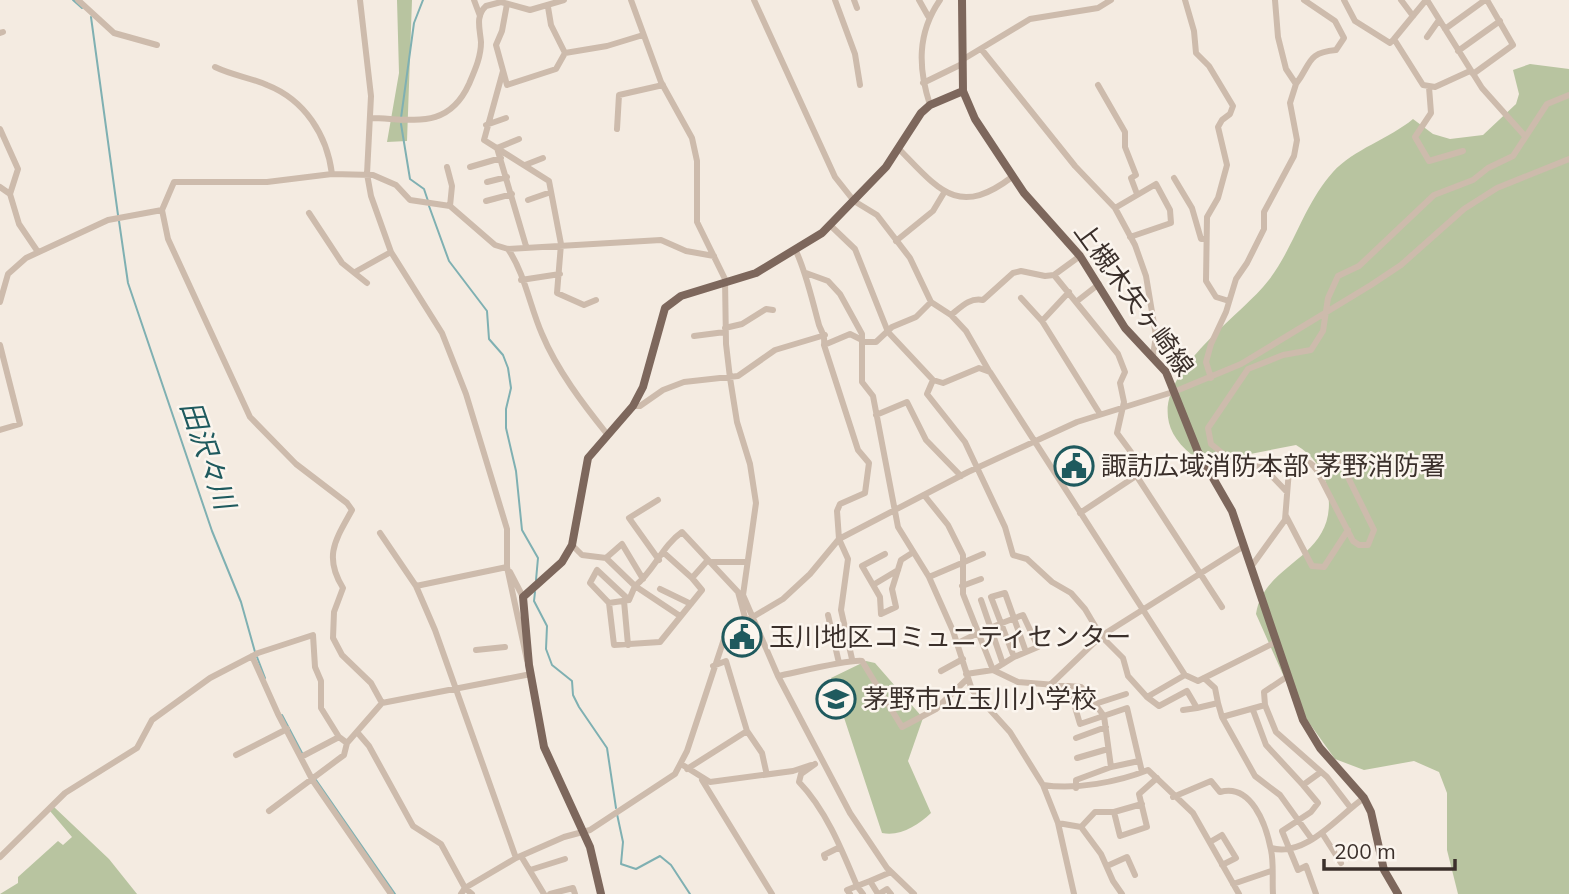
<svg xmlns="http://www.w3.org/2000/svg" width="1569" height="894" font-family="Mulish,'Noto Sans JP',sans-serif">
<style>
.green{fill:#b8c4a0}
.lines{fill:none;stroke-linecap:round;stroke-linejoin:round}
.stream{stroke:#7fb0b2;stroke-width:2}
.minor{stroke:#cdbbac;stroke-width:6}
.major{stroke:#7d675c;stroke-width:8}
.labels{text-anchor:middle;stroke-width:5;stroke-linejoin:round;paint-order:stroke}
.street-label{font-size:26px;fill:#3b302b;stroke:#fbf5ee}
.poi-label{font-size:26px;fill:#3b302b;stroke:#fbf5ee;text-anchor:start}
.water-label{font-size:28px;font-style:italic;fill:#1f5a5e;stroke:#fbf5ee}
</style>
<rect width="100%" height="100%" fill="#f4ebe1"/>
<!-- green -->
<path class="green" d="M397,0H412L407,141L387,142L399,73Z
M1530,64L1569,69V894H1458L1447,850V793L1439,772L1414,761L1364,770L1335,759L1297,706L1256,614C1264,561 1338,559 1328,492C1325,471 1313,455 1296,445L1230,458L1192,455C1117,395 1236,323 1268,281C1294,248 1304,204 1333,172C1354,149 1389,139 1413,119L1433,134L1450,139L1483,135L1516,104L1519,94L1513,70Z
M866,661L875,663L923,718L908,761L931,813C918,825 900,837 882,833L831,678Z
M54,807L109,859L137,894H0L18,883V877L58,841L63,845L72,837L50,811Z"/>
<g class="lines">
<!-- stream -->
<path class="stream" d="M73,0L82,8
M91,17L118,215
M401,118L414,23L423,0
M401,124L410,179L424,189L428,201
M429,206L449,261L487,311L489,339L503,355L508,368L511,388L506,409V428L516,471L522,530L538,558L536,580
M119,221L128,283L212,531L241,602L255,652
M535,592L534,601L547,626L546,649L552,665L572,681L573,695L579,707L607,748L616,808
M257,657L265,678
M282,715L302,753
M316,780L395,894
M617,814L623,842L621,864L636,869L660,856L671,865L690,894"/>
<!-- minor -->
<path class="minor" d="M78,0L114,33L157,45
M360,0L371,96L367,174L371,196L391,252L442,333L466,394L507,529V567L527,660
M474,0L480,16
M631,0L661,82L692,138L697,161V222L725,279L726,344L730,378L737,422L750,464L756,503L743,595L778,676L850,813L887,868L914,894
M754,0L835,177L854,201L877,215L910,258L931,302L951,315C961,307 970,297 983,300L1013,273L1021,271L1045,276L1054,275L1080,256
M835,0L855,54L860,85
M854,0L857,8
M919,0L928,16
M1185,0L1194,31L1196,53L1209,66L1233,106L1230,114L1222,120L1218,127L1227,165L1218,198L1207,217L1206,281L1216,297L1229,301
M1344,0L1355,21L1390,43L1394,39
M1401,0L1413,16
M1426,0L1394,39L1423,85L1435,87L1470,71
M1427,0L1482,88L1524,135
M507,4L502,31L496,45L507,85L556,69L565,53
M548,7L551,25L565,53
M1445,29L1485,0
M0,33L3,32
M1427,37L1439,20
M982,50L1075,166L1115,208L1135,245L1146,276L1156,336L1153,355
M1458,51L1500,21
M565,53L607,46L643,35
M962,60L1030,19L1098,8L1111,0
M215,67C234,76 249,77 267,85C305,100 327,135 332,174
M503,71L484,140L549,181L561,244L557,293L584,305L596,300
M1473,74L1513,45L1487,0
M923,83L962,64
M1296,84C1312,63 1306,53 1336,50L1344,38L1335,21L1304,0
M1098,85L1125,132V147L1136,175L1131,178L1137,194
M1429,87L1431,113L1415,137L1429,161L1463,151
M930,105C918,68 917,33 940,0
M371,118C413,119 448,130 469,84C475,70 481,57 481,42C480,29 475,16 486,6L501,2L530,10L564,0
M486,125L506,118
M0,129L18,169L10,194
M617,129L619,95L663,85
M497,148L526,246
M497,148L519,139
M899,149C939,190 958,218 1012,177
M525,165L543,158
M447,167L452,186L450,206
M470,167L501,158
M1174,178L1192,208L1201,239H1205
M487,182L507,177
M0,187L10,194L19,224L38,252
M528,200L551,192
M486,201L512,194
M1115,208L1156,184L1170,210L1171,223L1130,237
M309,213L342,263L367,283
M831,226L855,249L888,332L933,380L943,383L979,368L990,372L1185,675L1198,681L1276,642
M896,241L933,211L945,191
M508,249C525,274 530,307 542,334C557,370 583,404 607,434
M796,251C807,275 812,300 819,325C822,333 825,335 824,345L858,450L869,463L865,493L840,504L837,511L839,539L848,559L841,610L852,659
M355,272L391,252
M806,273L828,281L840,294L862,334V382L873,396L898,527L929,577L953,631L972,690L1010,732L1043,785L1058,823L1074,894
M1054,275L1118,354L1125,372L1120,383L1124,402L1117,433L1131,452L1134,472L1222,607
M521,280L560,274
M1021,298L1042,321L1100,414
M0,302L8,274L26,258L108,220L162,210
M1076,302L1099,284
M951,315L966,331L989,371
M1042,321L1069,292
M725,328L742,324L766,309L773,310
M694,336L725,332
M0,345L20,424L0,430
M824,345L850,334L866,342H876L892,327L916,317L931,302
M1211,378L1206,362L1211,344L1226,312L1236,279L1247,263L1264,229V212L1294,156L1297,140L1290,103L1296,84L1286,69L1278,37L1275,0
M933,380L927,394L965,442L1005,527L1013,555L1027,559L1052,582L1071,593L1085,609L1101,636L1123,658L1128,676L1147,697L1185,675
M633,406H640L663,390L684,382L738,376L775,350L825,335
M876,415L907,402L926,440L961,476
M1287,492L1264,468L1232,461L1211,444L1208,428L1248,369L1283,355L1311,350L1323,331L1328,298L1338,276L1359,266L1434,195L1473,180L1488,168L1513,156L1547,104L1569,95
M924,495L948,525L963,555V594L993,670L1018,682L1081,687L1095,704L1126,694
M658,500L629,518L659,560
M1080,513L1136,476
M1286,516L1312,566L1324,567L1348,530
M380,533L416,586L435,630L516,858
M572,545L582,555L606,558
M663,552L692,578
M885,554L862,566L880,597L881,614L896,607L892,589L901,560L912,553
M710,562H746
M1251,567L1285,520L1289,470C1302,457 1313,460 1319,475L1353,541L1359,545H1368L1374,530L1341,463L1332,465L1319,475
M510,572L523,597
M929,577L983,554
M873,585L898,570
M416,586L507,567
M962,586L981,579
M660,589L691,604
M629,600L635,586L606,558L622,544L643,579
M981,600L1003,664
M624,601L628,645
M609,603L629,600L597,570L590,583L609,603L614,645L660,642L702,590L692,578L707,561
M828,615L839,663
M680,616L635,586C654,571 662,546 682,532L738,592L746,621
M958,643C979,632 1001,623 1023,615L1038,647L1014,657L991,597L1005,593L1026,652
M476,650L505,647
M252,656L278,714L313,781L391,894
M713,666L726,661L747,731L762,753L766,771
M941,671L963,659
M966,674L993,670L1014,657
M778,676C794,673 850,659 862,661L902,727L936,709L967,679
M1288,676L1264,692L1265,705L1276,732L1327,777L1350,807
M1204,678L1215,688L1218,703
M1049,686L1101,636L1244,546
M1069,687L1080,724L1127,708L1142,772
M1147,697L1159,706L1187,691L1197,708L1218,703L1222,717
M382,703L371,683L342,655L333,638L334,612L343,588C323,556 336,539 352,510L347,503L296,464L250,417L168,239L162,210L174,182H267L332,174L373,175L396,185L410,200L450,206L495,245L508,249L661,240L686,251L714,256
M1095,704L1104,716L1111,767L1139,761
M1265,705L1222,717L1255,776L1280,795L1311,838
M1183,710L1197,708
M1253,710L1266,745L1303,785L1321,772
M357,732L369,746L413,826L441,844L465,888L472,894
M1076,738L1106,727
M236,755L287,729
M301,757L339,737
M1077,758L1108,749
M681,764L710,782L793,771L811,765
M815,764L801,774L799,782C826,810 842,850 857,886L847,890L850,894
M687,769L747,731
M702,780L772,894
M1043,785C1076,790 1118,782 1148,770L1193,813L1239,894
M1303,785L1318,803L1311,812L1282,831L1298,870L1306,866L1316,894
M1076,788V780L1111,767
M1173,797L1211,781L1220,792C1251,783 1266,824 1271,850C1274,863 1272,880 1273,894
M269,811L344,755L347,743L382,703L531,674
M1114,812L1142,804
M1058,823L1081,827L1101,854L1113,881L1122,894
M1081,827L1095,812H1114L1120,836L1147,827L1139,794L1157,778
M1322,833L1341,863
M1210,842L1222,835L1236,858L1222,865
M1271,848C1306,858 1338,816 1364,798
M521,856L544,894
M0,857L65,793L137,748L152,720L210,678L258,653L313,635L315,667L321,681V708L339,737L347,743
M825,858L824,855L840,847
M1107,866L1127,857L1135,875
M530,870L565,859
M1233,884L1271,871
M461,894L465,888L516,858L564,837L590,830L675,774L687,751L726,633L783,599L810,574L839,539L968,472L1077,422L1176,391L1241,364L1371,285L1401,265L1464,209L1497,188L1569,159
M550,894L573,888L575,894
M863,894L857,886L870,881
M878,894L870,881L891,872
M879,894L887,889L891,894"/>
<!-- major -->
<path class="major" d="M962,0L963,91L975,119L1024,193L1080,256L1125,328L1166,372L1198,452L1232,511L1303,720L1320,748L1364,798L1371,812L1384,870L1398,894
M601,894L590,847L544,747L529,665L523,597L562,562L572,545L588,458L633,406L643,387L665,308L681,296L756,273L822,233L886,167L921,113L930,105L963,91"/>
</g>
<!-- icons -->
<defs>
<g id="civic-ring" transform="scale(2.0125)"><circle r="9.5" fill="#fbf5ee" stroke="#1f5a5e" stroke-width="1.5"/><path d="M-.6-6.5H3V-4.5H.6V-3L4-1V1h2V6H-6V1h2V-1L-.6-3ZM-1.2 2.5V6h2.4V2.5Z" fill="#1f5a5e"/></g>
<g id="school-ring" transform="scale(2.0125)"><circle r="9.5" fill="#fbf5ee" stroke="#1f5a5e" stroke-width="1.5"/><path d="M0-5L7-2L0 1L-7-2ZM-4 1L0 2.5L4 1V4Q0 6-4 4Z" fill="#1f5a5e"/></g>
</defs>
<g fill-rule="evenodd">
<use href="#civic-ring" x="1074" y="466"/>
<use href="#civic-ring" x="742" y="637"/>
<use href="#school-ring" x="836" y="699"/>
</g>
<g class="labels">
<!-- street labels -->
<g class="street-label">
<text transform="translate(1134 299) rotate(54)" y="9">上槻木矢ヶ崎線</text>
</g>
<!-- poi labels -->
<g class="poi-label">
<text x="1101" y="475">諏訪広域消防本部 茅野消防署</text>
<text x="769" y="646">玉川地区コミュニティセンター</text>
<text x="863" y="708">茅野市立玉川小学校</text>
</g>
<!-- water labels -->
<g class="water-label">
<text transform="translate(208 455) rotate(71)" y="10">田沢々川</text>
</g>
</g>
<!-- scale -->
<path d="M1324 859v10h131v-10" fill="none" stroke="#3b302b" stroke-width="3.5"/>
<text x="1334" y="859" font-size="21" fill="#3b302b" stroke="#fbf5ee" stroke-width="5" paint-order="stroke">200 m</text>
</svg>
